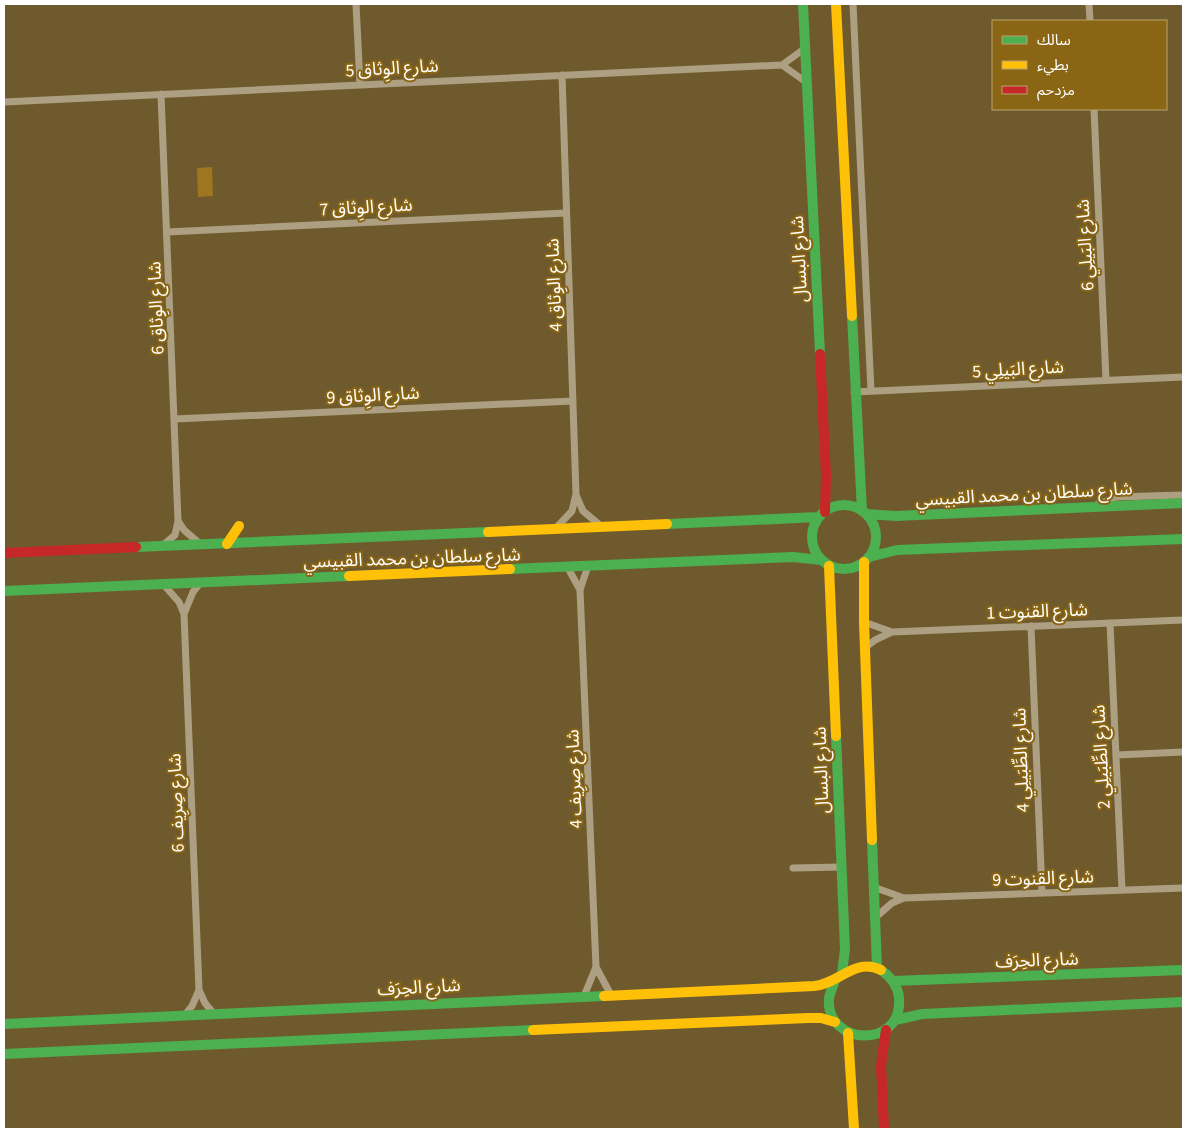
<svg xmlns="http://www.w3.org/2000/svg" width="1187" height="1133" font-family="'Source Sans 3','Noto Sans Arabic',sans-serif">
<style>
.green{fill:#9f7620}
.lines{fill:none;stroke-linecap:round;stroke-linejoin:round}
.street{stroke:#ada082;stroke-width:7}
.fast{stroke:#4caf50;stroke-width:10}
.slow{stroke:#ffc107;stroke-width:10}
.jam{stroke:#c62828;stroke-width:10}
.labels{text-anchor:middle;stroke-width:4;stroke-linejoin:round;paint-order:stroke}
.street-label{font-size:18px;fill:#fff;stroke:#8a6513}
</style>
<rect width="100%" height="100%" fill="#6f5a2e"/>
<!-- green -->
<path class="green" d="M212,167L213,196L198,197L197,168Z"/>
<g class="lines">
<!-- street -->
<path class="street" d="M356,4L360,85
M853,4L871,391
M1089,4L1090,21
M782,65L806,82
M161,94L178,521L175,535L162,546
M4,102L782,65L804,49
M1094,109L1106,380
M167,232L566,213
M854,392L1183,377
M175,419L573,401
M576,495L583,511L601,526
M1096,505L1116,497L1183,495
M178,521L184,530L200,544
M556,528L572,511L576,494L562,75
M568,568L580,590
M163,584L179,602L184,614
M864,622L892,632
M1110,623L1122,890
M1031,626L1042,893
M866,647L875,640L892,632L1183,620
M1116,755L1183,752
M793,868L842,867
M876,888L904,898L1183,888
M877,916L892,903L904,898
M596,967L611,995
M199,990L205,1003L214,1014
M584,996L596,967L580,590L588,566
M185,1015L192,1006L199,990L184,614L193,592L200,583"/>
<!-- fast -->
<path class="fast" d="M803,4L820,354
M852,316L862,511
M812 537a32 32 0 1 1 64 0a32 32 0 1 1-64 0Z
M866,514L896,516L1183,503
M667,524L819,517
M136,547L488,532
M869,557L897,550L1183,539
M510,569L793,557L821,560
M4,591L349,576
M836,736L845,949L842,974
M872,840L877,968
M835,980C833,986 830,993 829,998C825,1046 903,1050 899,998C898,986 891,977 881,970
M893,981L1183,970
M895,1020L922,1014L1183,1002
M4,1024L604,996
M4,1054L533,1030"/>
<!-- slow -->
<path class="slow" d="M836,4L852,316
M488,532L667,524
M227,544L239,526
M864,562V622L872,840
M829,566L836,736
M349,576L510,569
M604,996L814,986C839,984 855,957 881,970
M533,1030L808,1018H821L835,1022
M848,1033L854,1129"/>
<!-- jam -->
<path class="jam" d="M820,354L826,476L825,512
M4,553L136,547
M884,1129L881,1065L886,1030"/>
</g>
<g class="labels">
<!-- street labels -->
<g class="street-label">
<text transform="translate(392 68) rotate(-3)" y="6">شارع الوِثاق 5</text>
<text transform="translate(366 207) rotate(-3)" y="6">شارع الوِثاق 7</text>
<text transform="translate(1085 245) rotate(-93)" y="6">شارع البَيلِي 6</text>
<text transform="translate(799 259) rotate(-93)" y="6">شارع البسال</text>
<text transform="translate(554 285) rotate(-92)" y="6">شارع الوِثاق 4</text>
<text transform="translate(156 308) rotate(-92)" y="6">شارع الوِثاق 6</text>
<text transform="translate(1018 369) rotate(-3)" y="6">شارع البَيلِي 5</text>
<text transform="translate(373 395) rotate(-3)" y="6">شارع الوِثاق 9</text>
<text transform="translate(1024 494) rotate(-3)" y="6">شارع سلطان بن محمد القبيسي</text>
<text transform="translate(412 558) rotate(-2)" y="6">شارع سلطان بن محمد القبيسي</text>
<text transform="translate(1037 611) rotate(-2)" y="6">شارع القنوت 1</text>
<text transform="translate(1101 757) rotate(-93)" y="6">شارع الطِّبَيلِي 2</text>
<text transform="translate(1021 760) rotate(-92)" y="6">شارع الطِّبَيلِي 4</text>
<text transform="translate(821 770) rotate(-92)" y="6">شارع البسال</text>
<text transform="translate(574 779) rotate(-92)" y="6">شارع صِرِيف 4</text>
<text transform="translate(176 803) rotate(-92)" y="6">شارع صِرِيف 6</text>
<text transform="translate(1043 878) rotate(-2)" y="6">شارع القنوت 9</text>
<text transform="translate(1037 960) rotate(-2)" y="6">شارع الحِرَف</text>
<text transform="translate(419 987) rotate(-3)" y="6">شارع الحِرَف</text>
</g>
</g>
<!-- border -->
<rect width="1187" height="1133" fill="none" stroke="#ffffff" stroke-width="10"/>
<!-- legend -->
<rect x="992" y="20" width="175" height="90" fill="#8a6513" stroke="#b9a371"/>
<rect x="1002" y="36" width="25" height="8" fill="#4caf50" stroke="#b9a371"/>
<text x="1037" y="45" font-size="15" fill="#ffffff">سالك</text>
<rect x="1002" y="61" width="25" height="8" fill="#ffc107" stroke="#b9a371"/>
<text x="1037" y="70" font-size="15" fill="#ffffff">بطيء</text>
<rect x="1002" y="86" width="25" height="8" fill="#c62828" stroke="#b9a371"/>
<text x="1037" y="95" font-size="15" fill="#ffffff">مزدحم</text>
</svg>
